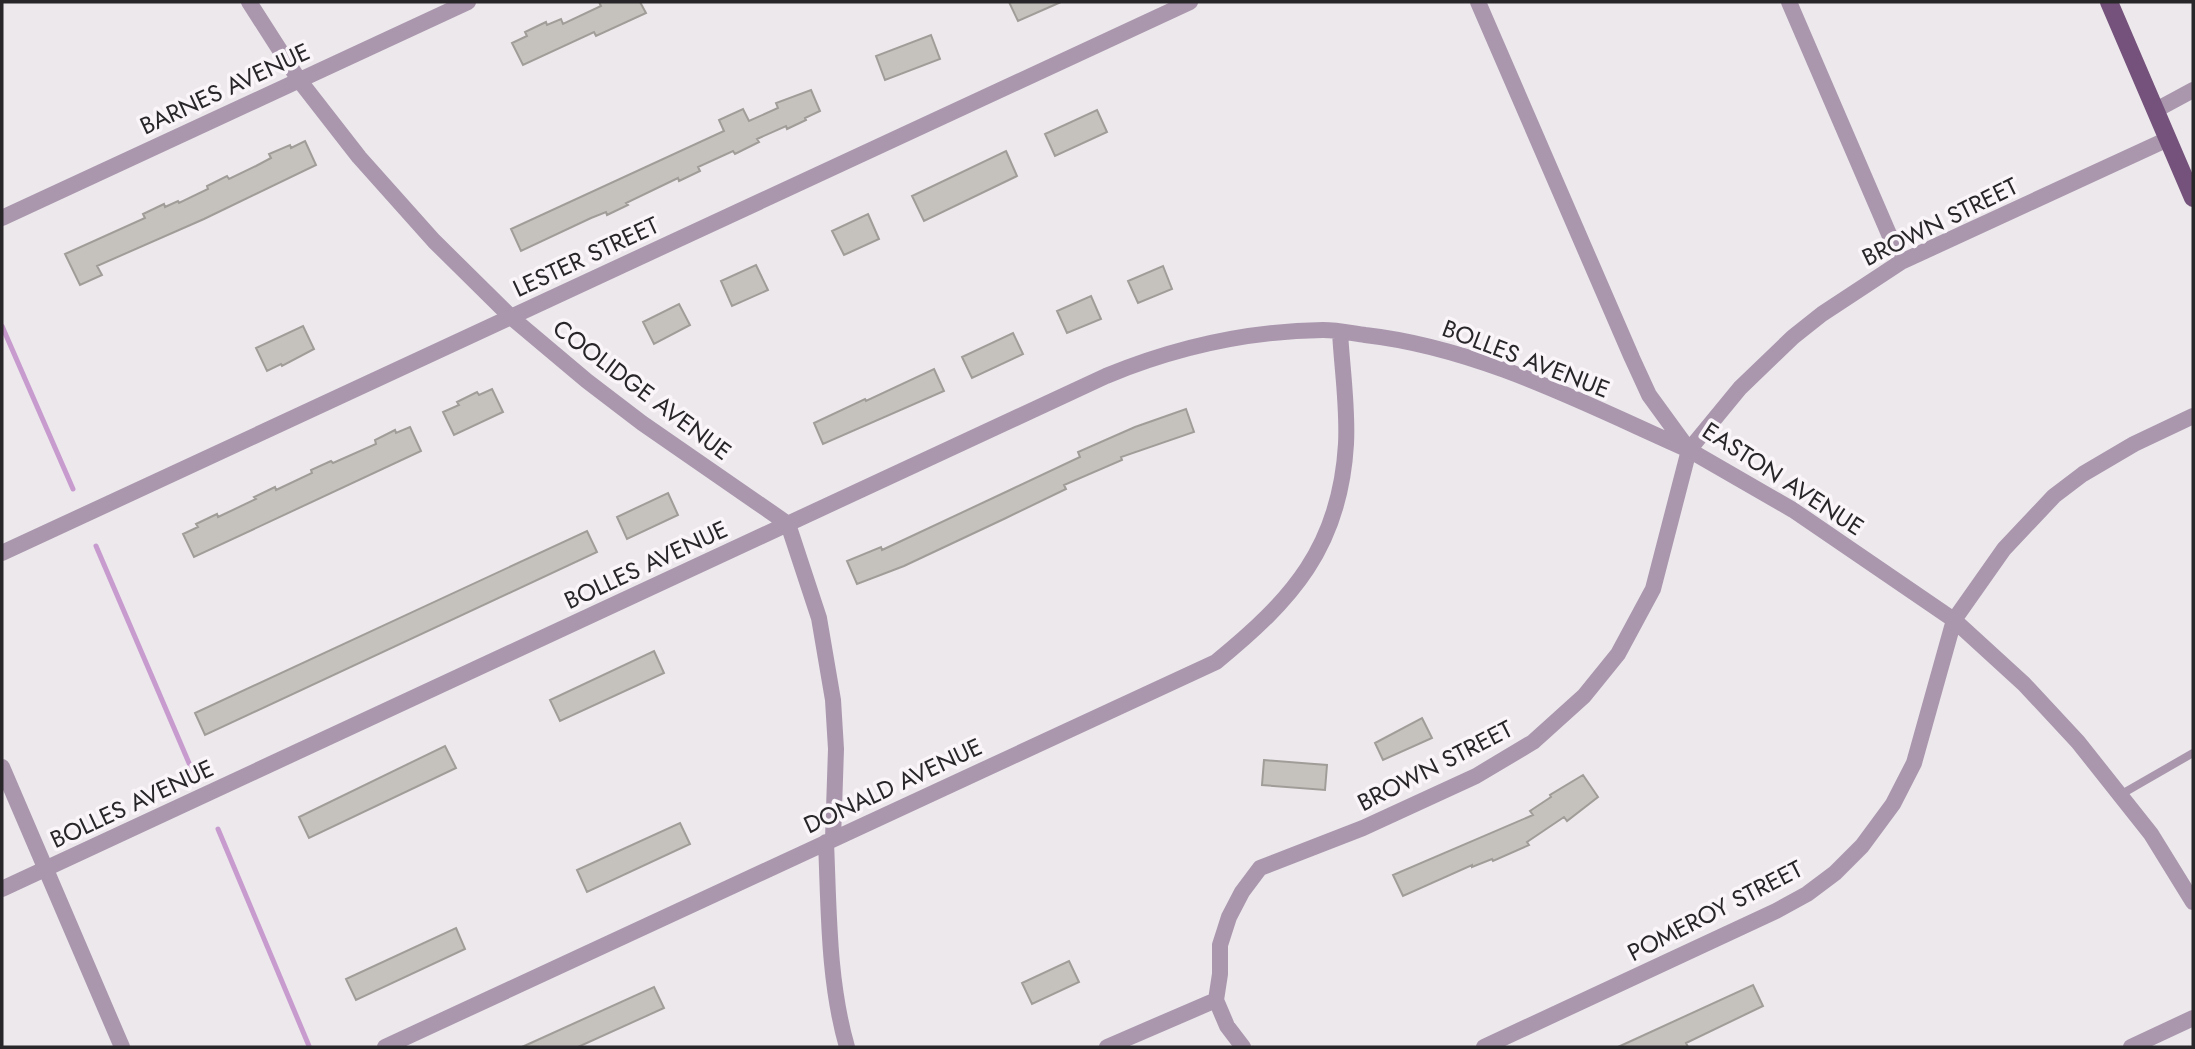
<svg xmlns="http://www.w3.org/2000/svg" width="2195" height="1049" font-family="Jost,sans-serif">
<style>
.lines{fill:none;stroke-linecap:round;stroke-linejoin:round}
.stream{stroke:#c89bcf;stroke-width:5}
.building{fill:#c5c2bd;stroke:#a09d99;stroke-width:2}
.service{stroke:#aa97ae;stroke-width:8}
.minor{stroke:#aa97ae;stroke-width:16}
.primary{stroke:#75527b;stroke-width:18}
.labels{text-anchor:middle;stroke-width:7;stroke-linejoin:round;paint-order:stroke}
.street-label{font-size:24px;fill:#282628;stroke:#f9f5f9}
</style>
<rect width="100%" height="100%" fill="#ece8ec"/>
<g class="lines">
<!-- stream -->
<path class="stream" d="M2,326L73,489
M96,546L192,770
M218,829L309,1046"/>
</g>
<!-- building -->
<path class="building" d="M599,2H640L646,13L596,36L594,32L523,65L512,43L527,36L525,32L546,22L547,25L561,19L563,24L601,6Z
M1009,2H1061L1018,21Z
M931,35L940,59L885,80L876,56Z
M811,90L820,111L805,118L806,120L787,129L786,126L757,139L759,142L735,154L733,151L698,167L700,171L679,181L678,178L626,203L628,205L607,215L606,212L591,218L521,251L511,229L724,131L719,120L743,109L749,121L778,108L776,103Z
M1097,110L1107,132L1055,156L1045,134Z
M305,141L316,165L204,219L97,266L102,275L80,285L65,254L145,218L143,214L164,204L165,207L178,201L179,203L208,189L207,186L227,176L229,179L256,166L271,158L269,154L290,145L291,148Z
M1006,151L1017,176L924,221L912,196Z
M868,214L879,239L844,255L832,231Z
M756,265L768,290L732,306L721,281Z
M1163,266L1172,289L1138,303L1128,281Z
M1091,296L1101,319L1067,333L1057,311Z
M679,304L690,325L654,344L643,322Z
M303,326L314,349L282,366L281,364L267,371L256,348Z
M1013,333L1023,354L972,378L962,357Z
M934,369L944,391L823,444L814,423L865,399L866,401Z
M492,389L503,412L454,435L443,412L459,405L457,402L477,392L479,395Z
M1186,409L1194,432L1121,457L1122,460L1064,485L1066,489L1006,518L904,566L857,584L847,561L881,547L882,550L1010,490L1080,457L1078,452L1135,427Z
M410,427L421,451L194,557L183,534L198,527L196,524L217,514L218,517L256,499L254,497L275,487L276,490L312,473L311,470L331,461L333,463L376,444L375,440L395,430L396,433Z
M668,493L678,515L627,539L617,517Z
M587,531L597,552L205,735L195,713Z
M654,651L664,673L560,721L550,700Z
M1422,718L1432,738L1383,760L1375,743Z
M445,746L456,768L309,838L299,817Z
M1264,760L1327,765L1325,790L1262,785Z
M1583,775L1598,797L1567,821L1564,817L1527,842L1529,845L1493,861L1492,859L1472,867V865L1403,896L1393,875L1533,815L1530,811L1551,797L1550,795Z
M680,823L690,844L587,892L577,870Z
M456,928L465,949L356,1000L346,979Z
M1069,961L1079,982L1032,1004L1022,983Z
M1753,985L1763,1006L1686,1043L1688,1047H1618Z
M654,987L664,1008L578,1047H522Z"/>
<g class="lines">
<!-- service -->
<path class="service" d="M2120,795L2193,753"/>
<!-- minor -->
<path class="minor" d="M249,2L299,80L359,157L434,241L511,317L587,381L642,423L788,524L819,618L833,700L836,749L833,839
M1478,2L1632,358L1649,395L1689,450L1793,510L1954,620L2024,684L2078,742L2151,834L2193,902
M1789,2L1901,262
M2156,110L2193,90
M2,218L468,2
M2,553L1190,2
M2,767L122,1047
M826,842C829,911 828,981 847,1047
M2,889L1106,376C1176,347 1247,331 1323,330C1337,330 1351,333 1365,335C1480,348 1585,404 1689,450
M1216,1000L1220,974V945L1229,917L1242,892L1260,868L1363,828L1476,776L1533,742L1584,696L1618,654L1653,589L1689,450L1740,388L1793,337L1822,314L1901,262L2168,139
M1216,1000L1227,1026L1243,1047
M385,1047L1216,662C1292,600 1340,547 1346,444C1348,407 1342,369 1340,332
M1107,1047L1216,1000
M1484,1047L1776,911L1807,894L1835,873L1862,846L1893,804L1914,763L1954,620L2004,549L2054,496L2083,474L2134,444L2193,416
M2131,1047L2193,1018"/>
<!-- primary -->
<path class="primary" d="M2109,2L2193,198"/>
</g>
<g class="labels">
<!-- street labels -->
<g class="street-label">
<text transform="translate(225 89) rotate(-25)" y="8">BARNES AVENUE</text>
<text transform="translate(1940 222) rotate(-26)" y="8">BROWN STREET</text>
<text transform="translate(586 257) rotate(-25)" y="8">LESTER STREET</text>
<text transform="translate(1526 359) rotate(21)" y="8">BOLLES AVENUE</text>
<text transform="translate(642 390) rotate(37)" y="8">COOLIDGE AVENUE</text>
<text transform="translate(1783 479) rotate(33)" y="8">EASTON AVENUE</text>
<text transform="translate(646 565) rotate(-25)" y="8">BOLLES AVENUE</text>
<text transform="translate(1435 766) rotate(-27)" y="8">BROWN STREET</text>
<text transform="translate(893 786) rotate(-25)" y="8">DONALD AVENUE</text>
<text transform="translate(132 804) rotate(-25)" y="8">BOLLES AVENUE</text>
<text transform="translate(1715 911) rotate(-27)" y="8">POMEROY STREET</text>
</g>
</g>
<!-- border -->
<rect width="2195" height="1049" fill="none" stroke="#282628" stroke-width="7"/>
</svg>
